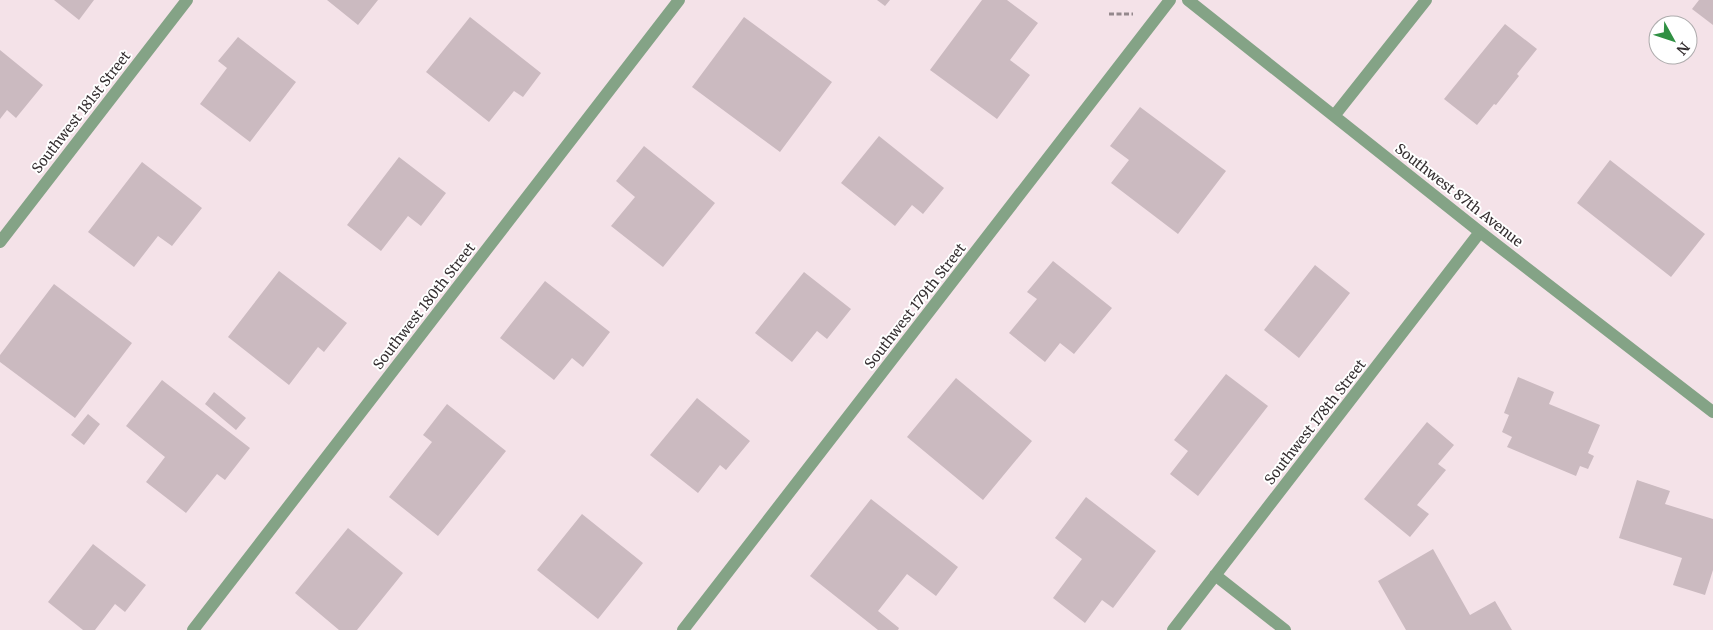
<svg xmlns="http://www.w3.org/2000/svg" width="1713" height="630" font-family="Merriweather,serif">
<style>
.building{fill:#cbbac0}
.lines{fill:none;stroke-linecap:round;stroke-linejoin:round}
.path{stroke:#94888c;stroke-width:3;stroke-dasharray:5 2.5;stroke-linecap:butt}
.minor{stroke:#84a386;stroke-width:12}
.labels{text-anchor:middle;stroke-width:4;stroke-linejoin:round;paint-order:stroke}
.street-label{font-size:14px;fill:#352f31;stroke:#fff}
</style>
<rect width="100%" height="100%" fill="#f4e2e8"/>
<!-- building -->
<path class="building" d="M54,0H94L79,20Z
M327,0H378L358,25Z
M877,0H890L885,6Z
M982,0H1007L1038,23L1010,60L1030,75L997,119L930,70Z
M1699,0H1713V25L1692,9Z
M470,17L541,73L523,97L514,91L489,122L426,72Z
M744,17L832,82L780,152L692,87Z
M1505,24L1537,49L1517,74L1519,76L1496,105L1494,104L1477,125L1444,99Z
M238,37L296,82L250,142L200,104L227,68L218,61Z
M0,50L43,85L16,118L7,110L0,119Z
M1140,107L1226,171L1178,234L1111,183L1129,160L1110,146Z
M879,136L944,188L923,214L912,205L895,226L841,183Z
M644,146L715,203L663,267L611,226L635,197L616,181Z
M399,157L446,193L421,226L408,216L381,251L347,225Z
M1610,160L1705,234L1671,277L1577,203Z
M142,162L202,208L172,246L158,236L134,267L88,232Z
M1053,261L1112,308L1074,354L1060,343L1045,362L1009,333L1037,299L1027,292Z
M1315,265L1350,293L1299,358L1264,330Z
M279,271L347,323L324,352L318,347L289,385L228,337Z
M804,272L851,309L827,339L817,331L792,362L755,333Z
M545,281L610,332L583,367L572,358L554,380L500,338Z
M54,284L132,343L75,418L0,362V355Z
M1226,374L1268,406L1198,496L1170,474L1188,451L1174,440Z
M1518,377L1554,392L1549,404L1600,425L1588,453L1594,456L1588,469L1580,466L1576,476L1507,447L1512,437L1502,432L1509,415L1504,413Z
M956,378L1032,441L983,500L907,437Z
M162,380L250,448L225,480L217,474L186,513L146,482L165,457L126,426Z
M214,392L246,418L236,430L205,404Z
M697,398L750,441L726,470L720,465L698,493L650,455Z
M447,404L506,451L438,536L389,497L432,442L423,435Z
M88,414L100,424L84,445L71,435Z
M1427,422L1454,445L1438,464L1446,470L1417,505L1429,514L1410,537L1364,499Z
M1637,480L1670,491L1665,504L1713,519V570L1705,595L1673,585L1682,558L1619,538Z
M1086,497L1156,551L1113,608L1102,600L1085,623L1053,598L1082,559L1055,538Z
M871,499L958,567L936,596L907,574L878,611L899,628L898,630H878L810,576Z
M582,514L643,563L598,619L537,570Z
M348,528L403,573L357,630H339L295,593Z
M93,544L146,585L125,612L115,604L95,630H83L48,602Z
M1433,549L1470,615L1495,601L1512,630H1406L1378,581Z"/>
<g class="lines">
<!-- path -->
<path class="path" d="M1109,14H1133"/>
<!-- minor -->
<path class="minor" d="M1188,0L1480,232L1713,412
M1334,116L1426,0
M0,242L187,0
M1215,575L1285,630
M193,630L679,0
M683,630L1170,0
M1173,630L1480,232"/>
</g>
<g class="labels">
<!-- street labels -->
<g class="street-label">
<text transform="translate(81 112) rotate(-52)" y="5">Southwest 181st Street</text>
<text transform="translate(1459 195) rotate(38)" y="5">Southwest 87th Avenue</text>
<text transform="translate(424 306) rotate(-52)" y="5">Southwest 180th Street</text>
<text transform="translate(915 306) rotate(-52)" y="5">Southwest 179th Street</text>
<text transform="translate(1315 422) rotate(-52)" y="5">Southwest 178th Street</text>
</g>
</g>
<!-- north arrow -->
<g transform="translate(1673 40) rotate(130)"><circle r="24" fill="#ffffff" stroke="#aeacad"/>
<path d="M0-4L9 19L0 12L-9 19Z" fill="#309043"/>
<text y="-8" font-size="14" font-weight="bold" text-anchor="middle" fill="#352f31">N</text>
</g>
</svg>
